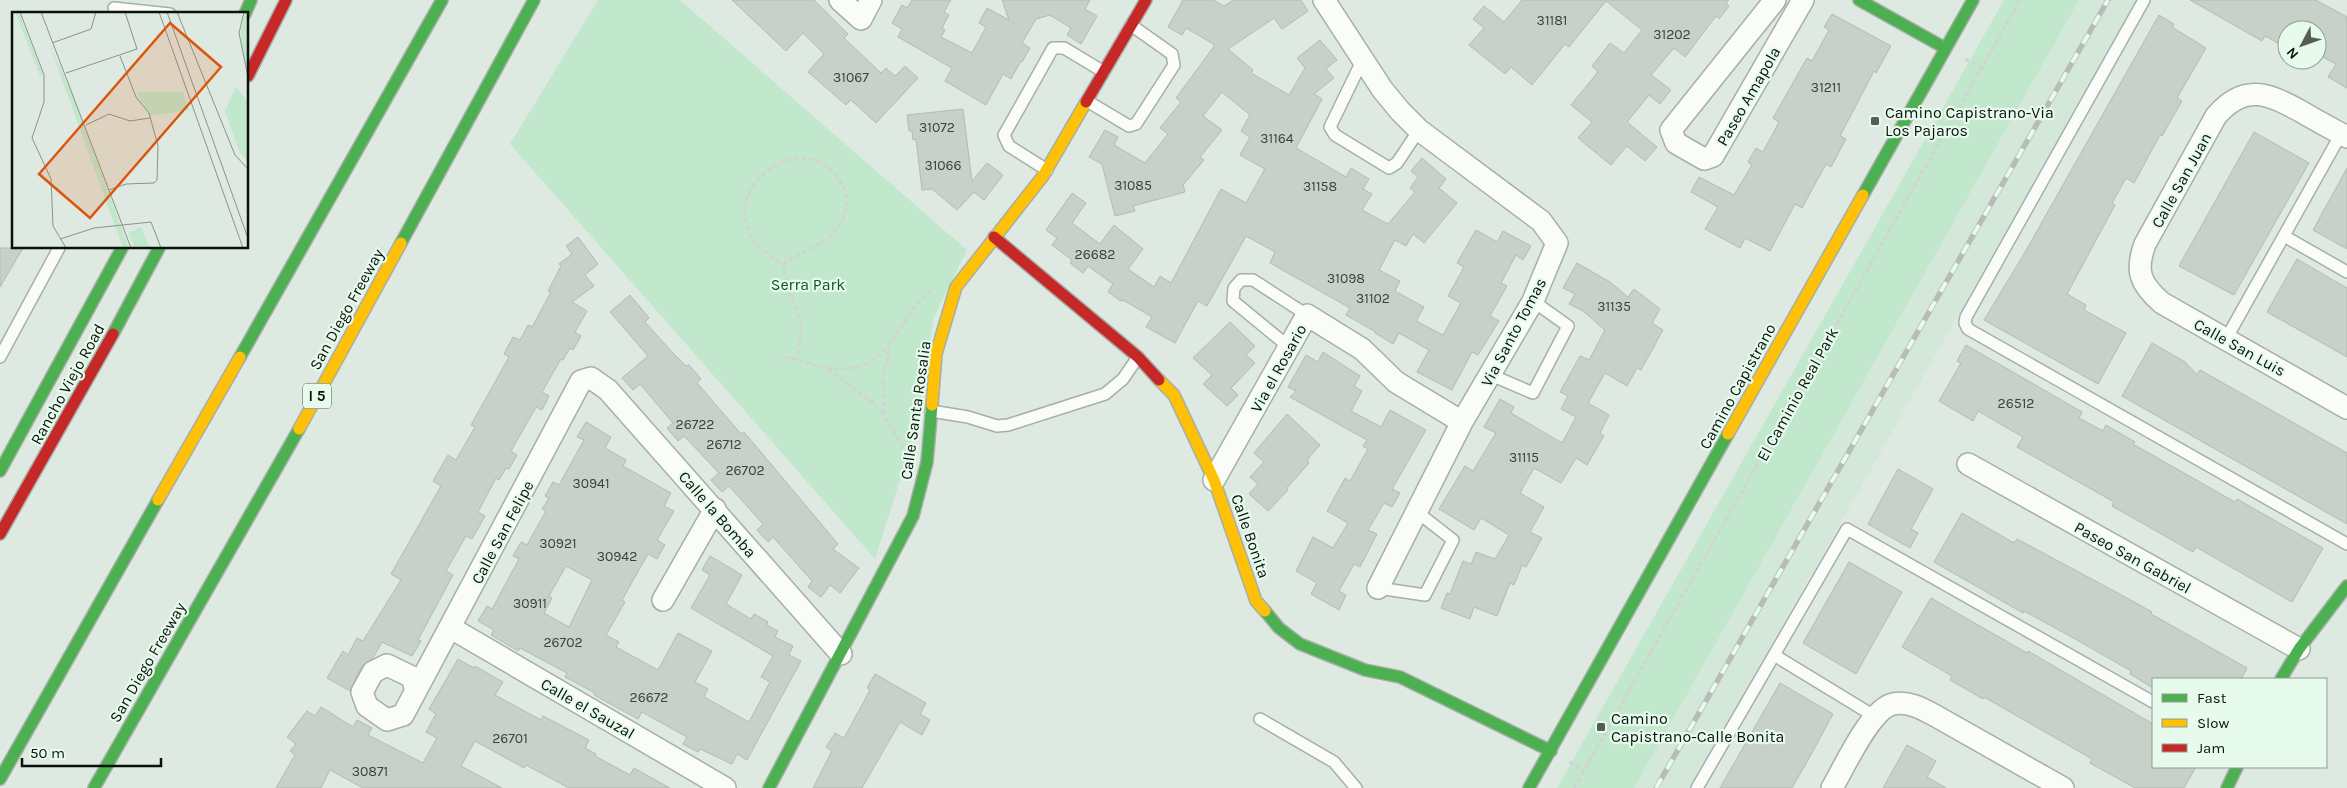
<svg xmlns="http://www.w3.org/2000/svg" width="2347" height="788" font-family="Karla,sans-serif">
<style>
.built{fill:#d4e8d9}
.green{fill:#c1e8cc}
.building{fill:#c7d0c9;stroke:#b2bbb4;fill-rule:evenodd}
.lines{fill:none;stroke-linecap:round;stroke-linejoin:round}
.lane-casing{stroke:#a6afa8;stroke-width:14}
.street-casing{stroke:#a6afa8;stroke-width:24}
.fast-casing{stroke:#a6afa8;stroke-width:14}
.slow-casing{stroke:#a6afa8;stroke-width:14}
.jam-casing{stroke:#a6afa8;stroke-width:14}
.path{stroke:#d0d4d2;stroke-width:3;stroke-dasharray:5 2.5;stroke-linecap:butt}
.lane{stroke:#fafcfa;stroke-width:11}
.street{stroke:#fafcfa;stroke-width:21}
.fast{stroke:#4caf50;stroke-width:11}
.slow{stroke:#ffc107;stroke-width:11}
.jam{stroke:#c62828;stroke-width:11}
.rail-casing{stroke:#b8bbb9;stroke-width:5.5}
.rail{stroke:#e6fbeb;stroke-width:4;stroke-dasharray:11;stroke-linecap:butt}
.poi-dot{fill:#555d57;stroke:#e6fbeb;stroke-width:2}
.labels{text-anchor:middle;stroke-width:4.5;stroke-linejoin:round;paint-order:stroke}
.number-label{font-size:14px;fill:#3a423c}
.shield{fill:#e6fbeb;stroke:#4d5850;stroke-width:1}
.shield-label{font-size:15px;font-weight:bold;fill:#0b120d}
.street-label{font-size:16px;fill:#0b120d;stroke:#e6fbeb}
.poi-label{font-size:16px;fill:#0b120d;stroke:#e6fbeb;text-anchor:start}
.park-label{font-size:16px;fill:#10532c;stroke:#e6fbeb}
.inset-road{fill:none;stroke:#8a938c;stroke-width:1}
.view{fill:#dd550c;fill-opacity:0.15;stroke:#dd550c;stroke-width:2.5}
.inset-edge{fill:none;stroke:#0b120d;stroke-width:2.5}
</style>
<rect width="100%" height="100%" fill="#dee9e1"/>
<!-- built -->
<path class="built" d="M2079,0H2137L1690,788H1634Z"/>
<!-- green -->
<path class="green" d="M598,0H680L967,250L934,317L915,433L875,559L510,144Z
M2004,0H2079L1634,788H1557Z"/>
<!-- building -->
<path class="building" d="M732,0H814L848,34L844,38L881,73L886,68L895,76L905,66L918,78L876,123L851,100L846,105L808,72L824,54L803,33L786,51Z
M912,0H951L944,12L949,15L942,28L945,30L941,37L972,53L986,27L979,23L987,8L1009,20L1002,0H1090L1085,9L1097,16L1081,44L1067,35L1071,28L1050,15L1036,19L1022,43L1030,48L1022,62L1021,61L1011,79L1003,74L986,105L945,81L952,68L898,37L902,29L892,23L902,5L907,8Z
M1183,0H1213L1224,6L1233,0H1301L1308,11L1282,29L1274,18L1228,49L1253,70L1251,73L1289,95L1305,68L1297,58L1320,40L1337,60L1326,69L1334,78L1314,94L1322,99L1296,148L1346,177L1351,168L1369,179L1363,189L1372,194L1362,210L1388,224L1415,192L1410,188L1418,177L1411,171L1422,158L1446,179L1439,188L1457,203L1424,243L1413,234L1406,246L1395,240L1379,270L1400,281L1395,291L1424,307L1416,321L1443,335L1461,303L1448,296L1464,267L1457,263L1476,230L1497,242L1503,231L1531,246L1523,260L1516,255L1501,283L1507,286L1490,316L1499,321L1478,355L1472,352L1452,390L1417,372L1429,350L1399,333L1393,344L1375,333L1376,332L1346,315L1350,308L1270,263L1275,252L1246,236L1207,306L1198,301L1175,343L1146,327L1152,317L1123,300L1121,301L1108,292L1113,284L1088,266L1083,273L1070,263L1072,260L1052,245L1057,238L1046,230L1072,193L1086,203L1072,223L1100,244L1114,225L1143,249L1128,269L1154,287L1160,276L1171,283L1221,189L1246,203L1265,169L1240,155L1250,137L1241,131L1250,115L1222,92L1203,116L1222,130L1200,157L1204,160L1183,185L1185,192L1133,206L1135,211L1115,216L1102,164L1089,157L1105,130L1118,137L1114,145L1145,163L1168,134L1160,128L1181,102L1176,98L1215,45L1186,28L1182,35L1168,27Z
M1522,0H1729L1726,3L1729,6L1719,19L1716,16L1685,57L1674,48L1651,75L1671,90L1660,104L1649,95L1627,122L1657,147L1645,161L1627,146L1611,165L1578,138L1592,122L1571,105L1598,72L1592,66L1610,43L1624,53L1642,30L1606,1L1569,47L1565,44L1532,85L1511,67L1505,74L1469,45L1484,28L1473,19L1484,6L1504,22Z
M2190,0H2316L2347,17V88L2328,77L2336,64L2317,54V30H2287V48L2265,36L2262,41Z
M1832,14L1891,46L1876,73L1874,71L1840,136L1846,139L1831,167L1826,164L1802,208L1795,204L1770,251L1745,238L1740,248L1705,229L1718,207L1691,192L1699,177L1734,195L1752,165L1748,162L1756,148L1763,152L1779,122L1773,118L1807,58L1812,61L1829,30L1824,27Z
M2159,15L2174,24L2172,27L2206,48L2177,98L2182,101L2162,136L2160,135L2134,183L2126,178L2112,203L2115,205L2067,294L2086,305L2084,310L2126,333L2098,384L1984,320L2024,254Z
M963,109L972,181L987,163L1003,175L984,200L974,192L957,210L932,189L922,190L916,139L913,140L912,131H909L907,115Z
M2254,132L2309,163L2234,295L2179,266Z
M2347,168V249L2313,230Z
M578,237L598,264L585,275L594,286L572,302L587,311L575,332L581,336L573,350L570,348L563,360L561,359L542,392L549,396L542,410L536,407L511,451L517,455L509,469L506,468L499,480L496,478L478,512L485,516L472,539L466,536L446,571L453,575L418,640L421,641L412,656L382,642L373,658L362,666L350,691L327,678L343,651L348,655L357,638L363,641L401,580L391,574L441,486L433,481L448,455L456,460L475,427L471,425L509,357L504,354L513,337L520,340L528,325L532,327L551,292L548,291L561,266L559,264L572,254L566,246Z
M0,248H23L0,287Z
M2297,259L2347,288V357L2267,312Z
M1577,263L1610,282L1628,297L1634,289L1660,309L1652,323L1663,330L1641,370L1637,368L1627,386L1605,373L1588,403L1609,415L1600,433L1604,436L1587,465L1576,458L1561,483L1534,468L1520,493L1544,507L1530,532L1542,538L1526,567L1522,565L1514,585L1510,583L1497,616L1474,607L1470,619L1441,608L1447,593L1450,594L1463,561L1471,564L1476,552L1495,559L1509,535L1481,518L1474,530L1439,509L1465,466L1473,471L1496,433L1484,427L1500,399L1514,407L1511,413L1562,443L1576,417L1561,409L1568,396L1560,392L1580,356L1589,360L1605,330L1583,311L1569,304L1575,294L1563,288Z
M630,295L649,318L645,322L672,352L686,366L689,365L701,379L697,383L704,391L741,434L744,432L838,544L833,549L859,568L840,593L830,585L821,597L808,587L812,581L773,537L768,542L757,530L763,524L729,486L722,492L711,480L719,473L684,436L678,441L667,428L673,423L640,384L633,390L622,378L648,356L610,312Z
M1230,322L1255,346L1246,355L1255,363L1231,388L1238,395L1227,406L1203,384L1212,375L1193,358Z
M2152,343L2185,362L2197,375L2200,370L2347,453V524L2122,396Z
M1966,345L2082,412L2079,418L2103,431L2106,425L2135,442L2133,444L2235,502L2237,499L2323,548L2292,602L2196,547L2193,552L2112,506L2114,502L2017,447L2023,437L1978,411L1973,421L1939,401L1961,363L1957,361Z
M1323,352L1360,376L1354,386L1362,391L1351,411L1381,427L1390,410L1426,430L1392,489L1400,493L1392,507L1384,503L1368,530L1377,534L1360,567L1354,564L1339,591L1346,595L1339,610L1311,594L1317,583L1296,571L1313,537L1333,548L1348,523L1327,511L1345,478L1350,481L1368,449L1363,446L1367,440L1290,397L1296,391L1288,387L1306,355L1318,362Z
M1287,414L1320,445L1307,460L1309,463L1287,488L1288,490L1268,511L1249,494L1258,484L1250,477L1264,462L1254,453Z
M586,422L611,437L605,448L626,460L623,466L671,493L664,506L674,511L657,540L665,545L657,559L648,554L622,600L625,602L606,635L619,642L616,647L658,670L678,633L712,651L695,682L708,689L704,697L749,722L770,682L761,677L773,656L691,608L710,575L702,570L710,556L742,575L726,604L751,619L754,614L768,622L767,625L778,631L775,637L793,646L789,655L801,661L747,760L737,754L732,764L700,749L698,752L683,744L687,737L642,712L638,719L594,695L595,693L565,677L567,673L520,648L518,651L491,635L494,630L478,621L487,606L492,609L519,559L513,556L521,542L527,545L546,511L542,509L549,498L545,496L553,482L559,485L584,440L577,437ZM566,566L592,580L569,627L544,613L552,598L549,596Z
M1898,469L1933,489L1911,529L1918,533L1910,548L1868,524Z
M1962,513L2014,543L2017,539L2118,593L2152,612L2151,614L2247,668L2241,679H2153V688L2130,674L2131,671L2077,640L2024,611L2023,613L1934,562Z
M1849,562L1902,592L1856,674L1803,643Z
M1931,598L2027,653L2028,651L2153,724V767H2196L2184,788H2135L2090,763L2092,759L1984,697L1983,699L1950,680L1952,676L1902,647Z
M458,659L474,668L475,666L503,682L495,695L541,720L543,716L589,740L585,748L596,754L595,756L630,775L634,768L670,788H569L526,765L524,768L475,741L461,766L502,788H363L330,770L321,788H276L295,755L290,751L296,744L287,737L307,711L315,716L321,707L353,727L357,720L372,728L368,735L423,763L437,738L426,732L436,714L429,709Z
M875,674L926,703L920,714L930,720L922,735L900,722L862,788H813L832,751L826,747L835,733L844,738L870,690L867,688Z
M1780,683L1833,714L1807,762L1792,788H1720Z
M1907,745L1936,761L1927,777L1946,788H1883Z"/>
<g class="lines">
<!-- lane casing -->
<g class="lane-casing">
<path id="lane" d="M2144,0L1966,317L1965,323L1968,329L2347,544
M114,8L170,14
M1363,59L1330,127L1335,135L1389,168L1397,163L1419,130
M1087,101L1129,126L1136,124L1174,65L1172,54L1131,25
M1047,170L1009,146L1004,135L1053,48H1064L1104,72
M2284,236L2347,272
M2226,339L2341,134
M1289,347L1233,301L1234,288L1241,280H1253L1307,315
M0,357L59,248
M1491,375L1533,393L1568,326L1533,301
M931,411L968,417L997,426L1008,425L1105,394L1123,379L1138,357
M1378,588L1425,595L1453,540L1417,512
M1774,655L1874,716
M1260,719L1334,762L1356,788
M1697,788L1847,529L2153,702"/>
</g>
<!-- street casing -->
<g class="street-casing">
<path id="street" d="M840,0L861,19L871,0
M1324,0L1382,89L1400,111L1419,130L1541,221L1557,243L1533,301L1462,422L1378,588
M1775,0L1671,130L1676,143L1704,159L1713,156L1803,0
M2347,137C2332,129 2317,121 2302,112C2269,94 2245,82 2216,116L2145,244C2135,271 2140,284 2162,303L2347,408
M1968,464L2299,649
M1214,480L1307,315L1362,349L1396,382L1462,422
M663,600L715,509
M451,628L725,788
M416,691L412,677L387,665L373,672L362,692L367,706L387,720L403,715L581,381L591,378L608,390L841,654
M1832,788C1844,768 1870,709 1893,704C1908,701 1921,708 1934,715L2063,788"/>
</g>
<!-- fast casing -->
<g class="fast-casing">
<path id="fast" d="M1859,0L1945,48
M245,14L251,0
M1863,195L1973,0
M401,243L534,0
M113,334L159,248
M240,357L442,0
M0,471L122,248
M1265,611L1279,628L1300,644L1365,670L1400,677L1551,751
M2281,679L2299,649L2347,586
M0,779L158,500
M94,788L299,429
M769,788L913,516L927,462L932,405
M1529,788L1728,434
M2227,788L2237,767"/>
</g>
<!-- slow casing -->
<g class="slow-casing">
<path id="slow" d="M1159,380L1174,395L1214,480L1256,601L1265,611
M932,405L936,354L956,287L1043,176L1086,102
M299,429L401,243
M1728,434L1863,195
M158,500L240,357"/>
</g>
<!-- jam casing -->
<g class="jam-casing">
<path id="jam" d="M248,76L286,0
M1086,102L1146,0
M994,237L1138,357L1159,380
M0,534L113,334"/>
</g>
<!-- path -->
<path class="path" d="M1965,59L1982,68
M783,264C799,252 825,245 837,229C846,217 850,200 843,186C809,119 709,188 758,246C765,253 775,259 783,264L787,285L802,325L797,358
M783,357C799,358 813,366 828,368C895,375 893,321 930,291
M828,369L872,402L884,416L905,450
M884,414L883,376L890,347
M1569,762L1584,771
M1574,788L2020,0"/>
<!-- lane -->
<use href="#lane" class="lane"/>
<!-- street -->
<use href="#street" class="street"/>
<!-- fast -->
<use href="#fast" class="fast"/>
<!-- slow -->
<use href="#slow" class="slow"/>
<!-- jam -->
<use href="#jam" class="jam"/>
<!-- rail casing -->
<g class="rail-casing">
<path id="rail" d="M1656,788L2108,0"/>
</g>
<!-- rail -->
<use href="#rail" class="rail"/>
</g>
<!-- markers -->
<g class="poi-dot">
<rect x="1870" y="116" width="10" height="10" rx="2.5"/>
<rect x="1596" y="722" width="10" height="10" rx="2.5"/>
</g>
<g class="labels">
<!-- number labels -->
<g class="number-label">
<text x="1552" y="25">31181</text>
<text x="1672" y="39">31202</text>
<text x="851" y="82">31067</text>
<text x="1826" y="92">31211</text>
<text x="937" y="132">31072</text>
<text x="1277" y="143">31164</text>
<text x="943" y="170">31066</text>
<text x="1133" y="190">31085</text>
<text x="1320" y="191">31158</text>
<text x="1095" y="259">26682</text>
<text x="1346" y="283">31098</text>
<text x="1373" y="303">31102</text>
<text x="1614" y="311">31135</text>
<text x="2016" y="408">26512</text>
<text x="695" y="429">26722</text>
<text x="724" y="449">26712</text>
<text x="1524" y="462">31115</text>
<text x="745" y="475">26702</text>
<text x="591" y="488">30941</text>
<text x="558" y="548">30921</text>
<text x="617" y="561">30942</text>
<text x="530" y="608">30911</text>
<text x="563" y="647">26702</text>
<text x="649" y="702">26672</text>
<text x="510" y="743">26701</text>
<text x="370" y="776">30871</text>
</g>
<!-- shield labels -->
<rect class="shield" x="303" y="383.5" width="28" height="25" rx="4"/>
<g class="shield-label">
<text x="317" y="401">I 5</text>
</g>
<!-- street labels -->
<g class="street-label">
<text transform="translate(1748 96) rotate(-60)" y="6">Paseo Amapola</text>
<text transform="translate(2181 180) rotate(-61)" y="6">Calle San Juan</text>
<text transform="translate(346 309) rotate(-61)" y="6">San Diego Freeway</text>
<text transform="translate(1513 332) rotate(-62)" y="6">Via Santo Tomas</text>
<text transform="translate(2240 347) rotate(29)" y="6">Calle San Luis</text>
<text transform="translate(1278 368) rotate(-61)" y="6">Via el Rosario</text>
<text transform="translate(67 384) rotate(-61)" y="6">Rancho Viejo Road</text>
<text transform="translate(1737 386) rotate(-61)" y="6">Camino Capistrano</text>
<text transform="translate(1797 394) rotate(-61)" y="6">El Caminio Real Park</text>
<text transform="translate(915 410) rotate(-82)" y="6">Calle Santa Rosalia</text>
<text transform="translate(718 514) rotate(49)" y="6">Calle la Bomba</text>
<text transform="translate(502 532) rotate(-62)" y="6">Calle San Felipe</text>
<text transform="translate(1251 536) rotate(71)" y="6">Calle Bonita</text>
<text transform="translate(2133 557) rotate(29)" y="6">Paseo San Gabriel</text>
<text transform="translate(147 662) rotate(-60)" y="6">San Diego Freeway</text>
<text transform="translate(588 708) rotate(30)" y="6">Calle el Sauzal</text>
</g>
<!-- poi labels -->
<g class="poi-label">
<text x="1885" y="118">Camino Capistrano-Via<tspan x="1885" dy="18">Los Pajaros</tspan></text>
<text x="1611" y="724">Camino<tspan x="1611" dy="18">Capistrano-Calle Bonita</tspan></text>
</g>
<!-- park labels -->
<g class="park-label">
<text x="808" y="290">Serra Park</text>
</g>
</g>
<!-- overview -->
<g transform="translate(12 12)">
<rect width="236" height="236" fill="#dee9e1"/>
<path d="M232,0H236V70L228,25ZM7,1L31,63L28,64L4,2ZM37,32L63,88L116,234L111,236ZM224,75L236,90V151L227,139L213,99ZM124,80H171L177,98L139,104ZM129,215L138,236H123L116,221Z" fill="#c1e8cc"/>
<path class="inset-road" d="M8,0L32,63V90L20,126L39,167L41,214L54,236M29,0L119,236M147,0L231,236M155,0L237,229M165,0L223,143L237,158M232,0L227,21L237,70M40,31L79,17L84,0M54,61L125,37L113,0M74,113L97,102L118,109L138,106M97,178L114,172L142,171L145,168L146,134L137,101L124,85L108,44M48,227L82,216L139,210L149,236"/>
<path class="view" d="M158,11L209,55L78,206L27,162Z"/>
<rect width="236" height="236" class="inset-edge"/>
</g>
<!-- legend -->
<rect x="2152" y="678" width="175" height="90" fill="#e6fbeb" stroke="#8e9e92"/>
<rect x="2162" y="694" width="25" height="8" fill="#4caf50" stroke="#8e9e92"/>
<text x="2197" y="703" font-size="15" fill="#0b120d">Fast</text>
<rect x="2162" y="719" width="25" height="8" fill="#ffc107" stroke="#8e9e92"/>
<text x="2197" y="728" font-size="15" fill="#0b120d">Slow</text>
<rect x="2162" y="744" width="25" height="8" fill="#c62828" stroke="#8e9e92"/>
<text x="2197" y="753" font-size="15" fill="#0b120d">Jam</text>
<!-- north arrow -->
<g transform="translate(2302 45) rotate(229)"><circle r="24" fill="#e6fbeb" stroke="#8e9e92"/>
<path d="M0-4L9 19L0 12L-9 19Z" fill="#555d57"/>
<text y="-8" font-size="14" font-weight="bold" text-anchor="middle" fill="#0b120d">N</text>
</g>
<!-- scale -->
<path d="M22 758v8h139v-8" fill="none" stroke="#0b120d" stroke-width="2.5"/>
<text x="30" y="758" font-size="15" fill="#0b120d" stroke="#e6fbeb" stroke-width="4" paint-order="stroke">50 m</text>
</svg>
